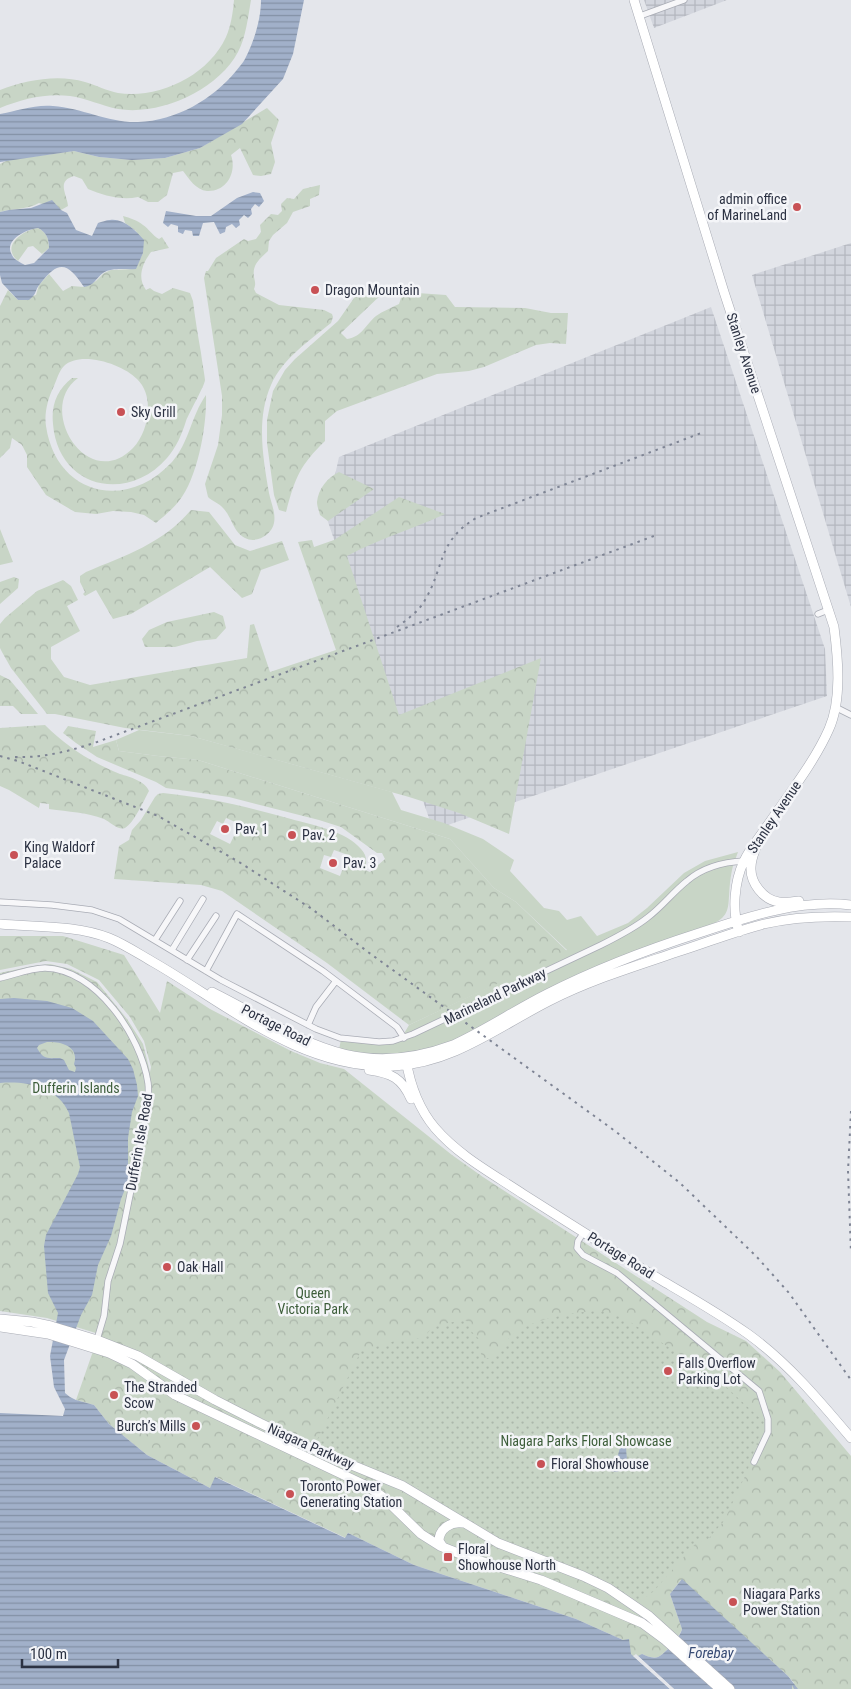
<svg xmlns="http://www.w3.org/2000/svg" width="851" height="1689" font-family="'Roboto Condensed',sans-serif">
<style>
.industrial{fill:url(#industrial-grid)}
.grass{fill:#c8d5c6}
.forest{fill:url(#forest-crowns);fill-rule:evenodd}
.garden{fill:url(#garden-dots)}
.water{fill:url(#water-rules);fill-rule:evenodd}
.pier{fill:#e4e6eb}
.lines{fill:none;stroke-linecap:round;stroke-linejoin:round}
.minor-casing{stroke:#a9acb5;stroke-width:7}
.secondary-casing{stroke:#a9acb5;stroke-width:10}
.minor{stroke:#f7f7f9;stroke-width:5.5}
.secondary{stroke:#fff;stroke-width:9}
.rail{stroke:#7e8494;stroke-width:2;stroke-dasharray:2.5 5;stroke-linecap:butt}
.poi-dot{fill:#c85155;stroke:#f4f5f8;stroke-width:2}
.labels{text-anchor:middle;stroke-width:5;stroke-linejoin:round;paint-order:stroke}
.poi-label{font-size:14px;fill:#2c3243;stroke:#f4f5f8;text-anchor:start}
.street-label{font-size:14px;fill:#2c3243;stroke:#f4f5f8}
.park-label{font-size:14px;fill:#3d5e3a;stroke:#f4f5f8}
.water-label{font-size:15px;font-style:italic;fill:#384c75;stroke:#f4f5f8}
</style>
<defs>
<pattern id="industrial-grid" width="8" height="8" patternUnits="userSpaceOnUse" patternTransform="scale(1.25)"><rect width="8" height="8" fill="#d2d5dd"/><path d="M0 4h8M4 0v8" fill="none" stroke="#b4b7bf"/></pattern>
<pattern id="forest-crowns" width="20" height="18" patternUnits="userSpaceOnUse" patternTransform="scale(1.25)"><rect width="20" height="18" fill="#c8d5c6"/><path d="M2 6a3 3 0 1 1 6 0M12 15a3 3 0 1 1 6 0" fill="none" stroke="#acb7ab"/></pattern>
<pattern id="garden-dots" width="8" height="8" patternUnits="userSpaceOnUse" patternTransform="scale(1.25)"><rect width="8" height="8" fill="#c8d5c6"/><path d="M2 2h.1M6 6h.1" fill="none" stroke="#acb7ab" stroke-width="1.8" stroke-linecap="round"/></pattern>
<pattern id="water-rules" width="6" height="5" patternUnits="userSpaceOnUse" patternTransform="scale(1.25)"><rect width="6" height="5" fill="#a1b0c9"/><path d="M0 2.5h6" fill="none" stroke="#8390a5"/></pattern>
</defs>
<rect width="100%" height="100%" fill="#e4e6eb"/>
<!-- industrial -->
<path class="industrial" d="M644,0H727L654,28Z
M851,243V607L752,275Z
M711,307L825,649L827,696L433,830L326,516L339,457Z"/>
<!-- grass -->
<path class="grass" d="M139,730L191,736L392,792L401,810L444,823L483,839L514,860L510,871L544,908L559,911L567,920L581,916L597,936L628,923L647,908L684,873L705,861L738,852C736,858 733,864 732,870C724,910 740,917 693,931L450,1043C408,1056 383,1058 339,1050L341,1039L399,1042L409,1025L567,950L516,902L494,888L450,839L198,760L158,756L119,751L116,740Z"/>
<!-- forest -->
<path class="forest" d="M234,0H251C248,17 246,37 238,52C218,90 160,116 118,109C102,106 86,98 70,96C46,93 22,99 0,108V90C26,80 58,74 85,82C96,85 107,91 118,93C159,99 208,76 226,37C231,26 233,12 234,0Z
M267,108L279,120L271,143L275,162L271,174L261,176L253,175L240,148L231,155C237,172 227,192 207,191C196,190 189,179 183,171L173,173L167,195L158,202H148L138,197C121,201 103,195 88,189L82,179L74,176C56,181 67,194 68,206L61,210L39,203C27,210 13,208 0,212V164L8,160L74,151L99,157L132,160L165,158L200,148Z
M320,185L319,195L310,199V206L293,212L287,223L273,235L269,241L268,251C260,259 252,264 254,277C255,282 256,284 254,289L256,293L279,305L324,310L332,314L333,317L331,323C309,341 283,358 271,385C256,419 263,458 269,493C271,503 276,513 274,523C272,535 256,544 245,538C233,532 232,517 223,508C219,503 212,501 208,497L205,484L218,445L222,415V396L204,278L206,271H208L216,258L244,239L248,241L256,239L261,232L260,225L271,214L278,215L282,211L281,204L287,198L294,199L303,189Z
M123,216C130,218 137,220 143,225C149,229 152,235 159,239L162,237L169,248L151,252C142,264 137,278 146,290L150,288L154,291L162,294L173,288L190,293L193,301C195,318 198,336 201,353C202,362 204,371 205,380C205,385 189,413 186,421C182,434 176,448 167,458C127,504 58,488 53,424C51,405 57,390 72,378H78C35,409 88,494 133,448C149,431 155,396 137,379C123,364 80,350 64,366C59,371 57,379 54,386C48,398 44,413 46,426C56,495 126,512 172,462C189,443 191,416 206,395C207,425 198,477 179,501C173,509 164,516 156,523L144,515L131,512L113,511L96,514L75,512L46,495L27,467V455L22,445L12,438L10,448L0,458V306L8,290L18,300L36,295L39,285L49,274L63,291L72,286L84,287L96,281L104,273L111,270L135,269L143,253L136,231L125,223Z
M38,228C46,232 49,238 49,248L42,254L33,246L28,247L18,261C0,246 23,230 38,228Z
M361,288L385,291L341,333L347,339C362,337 366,324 376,316C383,311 391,308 399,304L403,292L446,295L455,307L525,308L551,313H568L566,344L550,343L536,345L484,367L469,371L437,374L337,411L325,421V441C300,465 295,478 286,512L279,510L274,495L267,443V420L273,391L285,370L295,359L338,321Z
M339,472L374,489L328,521L320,515C319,511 317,506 317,502C318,489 328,477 339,472Z
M399,497L445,514C413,529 378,539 347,556L399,715L541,658L509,834L459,813L409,797L191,736L125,728L55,714H47L11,668L2,652L0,648V624L5,618L37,591L63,580L71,586L78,600L67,606L80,631L51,647V659L64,677L90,685L247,658L250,625L254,624L270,672L336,650L298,542L312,540L314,547L334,540Z
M191,510L209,512L235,545L250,551L282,541L289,560L261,570L252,594L242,598L210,567L131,614L113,619L96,590L85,596L83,594L85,592L80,582V576L86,572C126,555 162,544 191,510Z
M0,529L13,562L0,565Z
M14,577L19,579L18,588L0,604V582Z
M214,612L223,616L226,628L216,639L197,641L175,647H145L142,639L149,630L167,622Z
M0,675L10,680L38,714H21L13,706H0Z
M45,725C67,747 91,762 120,774C130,777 145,781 149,791C144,800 134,823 125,828C119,831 110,822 104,819C86,812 69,812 49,809V804L40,803L39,808L9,790L0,786V728Z
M68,726L96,731L93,747L116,740L119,751L158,756L198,760L450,839L494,888L516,902L567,951L409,1025L327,963L222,891L201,885L114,879L119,846L129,840L132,830L141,820L155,797L158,794L163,793C180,795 197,797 213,800C239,805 265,812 291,819C313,825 346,831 361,849C367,855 367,862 365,870L370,872L385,859L382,853H377L341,827L319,820L229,797L166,788L156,782L97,757L76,743L63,733ZM226,818L240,824L230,844L210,834L217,821L223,824ZM334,850L348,855L340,876L320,868L324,855L331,857Z
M0,936H63L124,955L160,1013L167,981L210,1009L291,1051L320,1063L344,1069L452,1155L483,1177L707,1322L746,1341L780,1372L851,1456V1689H792L791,1686L794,1683L788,1676L681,1580L670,1594L682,1629C680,1636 665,1654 658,1657C653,1659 647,1656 642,1654L635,1659L631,1654L623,1640L576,1619L414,1565L348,1533L346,1538L216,1477L210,1488L147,1455L109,1424L94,1405L76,1400L99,1334L47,1318L0,1311V973L32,966L50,964L71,969L97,982L127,1019L143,1044L150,1072L151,1067L144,1041L130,1017L99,980L67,964L46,961L0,970Z"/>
<!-- garden -->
<path class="garden" d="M594,1311L606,1312L624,1318L693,1363L709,1371L764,1422L747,1472L724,1521L708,1539L696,1543L654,1591L641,1601L632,1600L508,1544L482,1530L432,1498L425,1490L395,1476L392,1477L314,1446L361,1351L395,1341L423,1338L432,1328L443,1324L464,1320L469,1322L471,1326V1331L479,1339L481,1354L483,1358C499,1361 502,1343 512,1335C532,1319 569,1313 594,1311Z"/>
<!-- water -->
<path class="water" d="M261,0H304L293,54L283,79L242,124L200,148L165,158L132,160L99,157L74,151L0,162V114C16,111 36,104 53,106C82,108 109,123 138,122C176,121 213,99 236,71C239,67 243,63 245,59C254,42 261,19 261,0Z
M253,192L260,193L264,201L259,207L255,204L251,209L252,214L248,218L244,215L239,220L240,225L236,228L232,224L226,227L225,232L220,234L214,222L203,223L199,236H193L192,231L185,230L183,234L178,232V226L171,224L168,227L163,223L166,211L196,216H211L237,198Z
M52,200L61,210L67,213L76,230L92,236L98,223C102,222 106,220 110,220C124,218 136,231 144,240L143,253L136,269C125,270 113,267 103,273C96,278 94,286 84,287C68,263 59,259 40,284C34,291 38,293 29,300H18L2,283L0,275V212L9,210L31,208ZM38,228C46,232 49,238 49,248L34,263L25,265C20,262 14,260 12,255C3,240 27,229 38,228Z
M14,998L47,1001L72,1008L93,1021L128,1059L133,1069L137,1085L138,1096L132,1112L128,1138V1182L121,1199L111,1236L98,1265L92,1295L81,1315L64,1360L65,1393L70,1397L76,1400L94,1405L109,1424L147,1455L210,1488L215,1477L345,1538L348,1533L414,1565L576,1619L623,1640L629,1639L631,1654L670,1689H0V1413L63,1416L65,1409L54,1387L50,1356L58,1313L48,1293L44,1246L46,1235L78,1174L80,1167L69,1113C57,1086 26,1081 0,1083V999ZM47,1042C60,1041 80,1046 74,1064L76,1068L75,1072L69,1070L64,1060L60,1058C47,1058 44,1060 37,1048L39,1045Z
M635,1437C619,1447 631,1455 625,1467L617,1472L611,1471L605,1466L612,1467L616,1463C620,1451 618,1441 635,1437Z
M682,1579L788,1676L798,1689H794L792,1685V1689H674L638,1656L642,1654C647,1656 653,1659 658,1657C665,1654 681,1636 682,1629L670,1594Z"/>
<!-- pier -->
<path class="pier" d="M636,1654L638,1656L674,1689H670L633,1656Z"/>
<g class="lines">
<!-- minor casing -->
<g class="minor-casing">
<path id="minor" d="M640,16L684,0
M818,614L828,610
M835,707L851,715
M0,902L52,905L92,910L119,919L221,980L316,1029L340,1038L379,1042L393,1041L413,1034L601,945C617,937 633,929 647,918C662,907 673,892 687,881C702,868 724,862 744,861
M155,940L180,901
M172,950L203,899
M187,960L216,916
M206,971L237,914L323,971L397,1027L404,1038
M0,978C13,975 32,968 45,968C96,969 141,1036 148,1083C149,1090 148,1098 148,1106L120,1244L108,1281L104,1316L96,1343
M308,1025L316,1007L336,981
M584,1232L578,1241L577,1248L583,1255L617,1273L759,1391L768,1419V1432L754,1462"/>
</g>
<!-- secondary casing -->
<g class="secondary-casing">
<path id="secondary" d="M634,0L724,292L834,627C838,658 842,700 829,729C814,763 786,798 765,829C758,839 749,850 744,861C734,882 732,911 739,932
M756,847C754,853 751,860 751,867C750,882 763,900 779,902C785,903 792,902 799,901
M0,924C34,927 77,925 109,938C124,944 139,954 153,962C228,1005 302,1070 394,1066C453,1063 498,1027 549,1001C590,980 633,967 677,952C706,943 735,931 764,924C793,917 822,916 851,917
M212,992C298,1035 351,1083 453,1045C486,1030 515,1010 547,994C596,969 646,950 699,933C747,917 799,899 851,905
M406,1060C410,1084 419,1109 435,1128C459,1156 493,1174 523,1194C569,1223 614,1252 661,1280C690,1297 720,1314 748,1334C788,1363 819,1400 851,1438
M369,1070C391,1073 402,1078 411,1099
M0,1319L32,1322L51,1326L97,1340L138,1356L215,1400L260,1423L320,1452L403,1486L498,1543L583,1576L608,1588L649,1616L730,1689
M0,1327L48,1334L109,1353L132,1364L175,1395L369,1487L384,1498L421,1534L440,1546L468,1557L541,1580L642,1623L665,1640L720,1689
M443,1547L439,1541C439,1529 451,1521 463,1523"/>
</g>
<!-- minor -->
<use href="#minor" class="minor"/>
<!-- secondary -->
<use href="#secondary" class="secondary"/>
<!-- rail -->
<path class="rail" d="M397,627C408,619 419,611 425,600C445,566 437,542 476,518L704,432
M0,756L18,761L158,816L239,862L312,909L368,952L615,1131L680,1183L756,1256L789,1293L851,1380
M15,757C44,758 70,751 97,742L654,536
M851,1111L848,1171L851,1253"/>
</g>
<!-- markers -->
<g class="poi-dot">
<circle cx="797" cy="207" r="5"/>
<circle cx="315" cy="290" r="5"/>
<circle cx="121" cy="412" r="5"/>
<circle cx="225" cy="829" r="5"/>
<circle cx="292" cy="835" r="5"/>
<circle cx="14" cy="855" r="5"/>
<circle cx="333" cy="863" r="5"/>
<circle cx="167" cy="1267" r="5"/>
<circle cx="668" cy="1371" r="5"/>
<circle cx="114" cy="1395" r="5"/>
<circle cx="196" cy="1426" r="5"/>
<circle cx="541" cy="1464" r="5"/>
<circle cx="290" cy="1494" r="5"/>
<rect x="443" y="1552" width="10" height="10" rx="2.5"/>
<circle cx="733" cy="1602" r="5"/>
</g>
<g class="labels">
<!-- poi labels -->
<g class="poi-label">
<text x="787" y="204" text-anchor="end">admin office<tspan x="787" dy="16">of MarineLand</tspan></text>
<text x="325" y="295">Dragon Mountain</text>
<text x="131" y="417">Sky Grill</text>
<text x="235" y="834">Pav. 1</text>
<text x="302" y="840">Pav. 2</text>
<text x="24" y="852">King Waldorf<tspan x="24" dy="16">Palace</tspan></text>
<text x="343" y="868">Pav. 3</text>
<text x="177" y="1272">Oak Hall</text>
<text x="678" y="1368">Falls Overflow<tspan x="678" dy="16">Parking Lot</tspan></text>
<text x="124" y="1392">The Stranded<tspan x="124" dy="16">Scow</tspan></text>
<text x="186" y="1431" text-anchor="end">Burch’s Mills</text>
<text x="551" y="1469">Floral Showhouse</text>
<text x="300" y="1491">Toronto Power<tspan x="300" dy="16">Generating Station</tspan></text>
<text x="458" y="1554">Floral<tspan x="458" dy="16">Showhouse North</tspan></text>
<text x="743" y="1599">Niagara Parks<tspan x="743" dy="16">Power Station</tspan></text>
</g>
<!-- street labels -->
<g class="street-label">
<text transform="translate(744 353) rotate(72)" y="5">Stanley Avenue</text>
<text transform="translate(774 817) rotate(-56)" y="5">Stanley Avenue</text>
<text transform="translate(495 996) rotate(-26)" y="5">Marineland Parkway</text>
<text transform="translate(276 1025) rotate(27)" y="5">Portage Road</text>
<text transform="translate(139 1142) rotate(-80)" y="5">Dufferin Isle Road</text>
<text transform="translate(621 1255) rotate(32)" y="5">Portage Road</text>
<text transform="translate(311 1446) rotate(24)" y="5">Niagara Parkway</text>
</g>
<!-- park labels -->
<g class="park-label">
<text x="76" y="1093">Dufferin Islands</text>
<text x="313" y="1298">Queen<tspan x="313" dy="16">Victoria Park</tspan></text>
<text x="586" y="1446">Niagara Parks Floral Showcase</text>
</g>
<!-- water labels -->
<g class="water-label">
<text x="711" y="1658">Forebay</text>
</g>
</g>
<!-- scale -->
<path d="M22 1659v8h96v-8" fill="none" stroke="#2c3243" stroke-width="2.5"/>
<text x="30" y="1659" font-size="15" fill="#2c3243" stroke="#f4f5f8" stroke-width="4" paint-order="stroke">100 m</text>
</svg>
